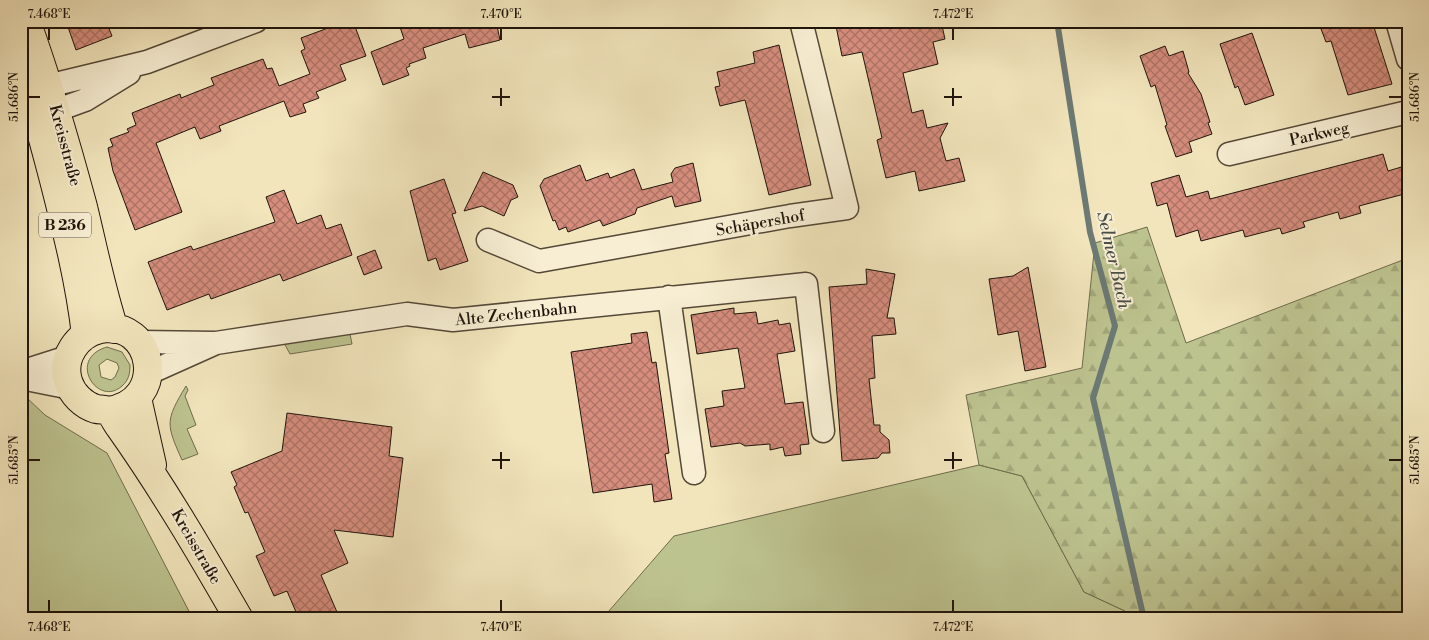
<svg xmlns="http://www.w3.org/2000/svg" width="1429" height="640" font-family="'Libre Bodoni',serif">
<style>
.green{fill:#bdc38f;stroke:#6e6c4d;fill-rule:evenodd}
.forest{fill:url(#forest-firs);stroke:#6e6c4d}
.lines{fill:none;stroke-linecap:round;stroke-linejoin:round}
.stream{stroke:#6c7974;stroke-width:6}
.building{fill:url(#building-cross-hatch);stroke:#1f140b}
.street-casing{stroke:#544837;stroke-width:25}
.primary-casing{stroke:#1f140b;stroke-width:30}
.street{stroke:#f7eed3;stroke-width:22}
.primary{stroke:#f2e5bc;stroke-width:28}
.ticks{fill:none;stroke:#1f140b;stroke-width:2}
.labels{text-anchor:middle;stroke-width:4;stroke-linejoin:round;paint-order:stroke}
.shield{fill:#f7eed3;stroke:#605547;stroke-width:1}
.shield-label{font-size:15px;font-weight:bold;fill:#1f140b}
.street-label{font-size:16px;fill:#1f140b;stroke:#f7eed3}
.water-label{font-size:18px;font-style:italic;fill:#4c4f48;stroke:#f7eed3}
.neatline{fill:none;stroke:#1f140b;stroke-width:2}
.ticks-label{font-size:12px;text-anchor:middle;fill:#1f140b}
</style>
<defs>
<pattern id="forest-firs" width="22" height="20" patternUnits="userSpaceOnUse" patternTransform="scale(1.25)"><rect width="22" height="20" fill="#bdc38f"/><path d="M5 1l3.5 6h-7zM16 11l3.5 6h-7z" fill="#a2a77a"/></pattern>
<pattern id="building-cross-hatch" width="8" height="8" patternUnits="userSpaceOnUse" patternTransform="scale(1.25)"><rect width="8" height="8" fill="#d68d7d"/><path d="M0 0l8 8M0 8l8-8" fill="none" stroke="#ad7265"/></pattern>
</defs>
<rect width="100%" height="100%" fill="#f2e5bc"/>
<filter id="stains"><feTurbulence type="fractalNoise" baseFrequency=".004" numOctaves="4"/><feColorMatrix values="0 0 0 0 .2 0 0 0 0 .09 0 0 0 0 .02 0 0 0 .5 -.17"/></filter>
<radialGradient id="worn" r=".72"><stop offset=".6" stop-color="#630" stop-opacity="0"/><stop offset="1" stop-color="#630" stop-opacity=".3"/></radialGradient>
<!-- green -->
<path class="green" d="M350,334L352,344L290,354L284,343Z
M107,347L122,352L130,365C130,373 129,380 122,386C98,408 66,359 107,347ZM107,359L117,363L119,368L115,377L111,380L101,377L99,365Z
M186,386L188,390L185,396L196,425L187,429L198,454L182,460C166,424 165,421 186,386Z
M27,398L45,415L107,453L193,619H21V405L26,404Z
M979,465L1022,476L1084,592L1125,611L1131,619H602L674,536Z"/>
<!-- forest -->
<path class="forest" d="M1147,227L1186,343L1408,258V619H1131L1125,611L1084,592L1022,476L979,465L966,395L1082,368L1095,243Z"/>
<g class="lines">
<!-- stream -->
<path class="stream" d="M1057,21L1090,232L1115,326L1093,398L1144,619"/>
</g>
<!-- building -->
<path class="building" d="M74,21H106L112,36L76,50L68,27Z
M347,21H353L366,56L340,65L346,80L316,92L319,98L303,104L306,112L290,117L284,101L219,126L221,131L200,139L195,127L156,143L182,212L135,230L113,171L108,148L113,146L110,139L129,132L127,129L136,125L132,113L180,94L181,98L214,85L211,78L263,59L267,69L272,68L279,86L310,74L301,51L305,49L301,38Z
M398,21H496L500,40L469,48L465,34L423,48L426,58L409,64L410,66L406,68L409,75L383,85L371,52L404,39Z
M835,21H941L945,39L933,42L938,64L903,73L912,113L923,110L927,128L948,123L940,138L946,161L959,158L965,181L919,191L915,171L886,178L877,140L882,138L862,52L842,56Z
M1318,21H1372L1392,84L1348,95L1331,41L1326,42Z
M1252,33L1274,95L1245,105L1238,86L1235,88L1220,44Z
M779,45L811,185L769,195L745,100L720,106L715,87L720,86L717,72L755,63L753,52Z
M1165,46L1169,56L1183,51L1189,72L1188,73L1201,94L1210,122L1208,123L1212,134L1189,142L1192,152L1176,157L1165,126L1167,125L1155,85L1151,87L1140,56Z
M1383,154L1388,171L1408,165V193L1359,206L1361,213L1340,219L1338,212L1303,222L1305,227L1282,234L1280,228L1245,237L1243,230L1201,241L1198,230L1176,237L1167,203L1157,206L1151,183L1179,175L1186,197L1208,191L1210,199Z
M693,163L701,201L675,207L672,196L637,208L635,214L603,226L600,220L568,232L566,227L559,230L555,220L553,221L540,186L544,179L580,165L586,181L608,173L610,178L634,169L642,190L673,182L671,174L675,168Z
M483,172L513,185L518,197L511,200L504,216L482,206L464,211Z
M444,179L456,213L452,214L468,261L440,270L436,258L428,261L410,191Z
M284,190L297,224L321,215L326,229L341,224L352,255L283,281L280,274L211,299L209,294L167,310L148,262L191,246L193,250L275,222L266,197Z
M375,250L382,268L364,275L357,257Z
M1028,267L1046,367L1025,371L1018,331L998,335L989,279L1013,276Z
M866,269L895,274L887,318H894L896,334L872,336L875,378L869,379L874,425H880V432L889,440L890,453H882L878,458L842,461L829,287L867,284Z
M734,308V314L756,312L758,324L778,320L779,325L790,323L795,351L777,354L785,404L803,402L809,444L800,445L801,454L785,456L783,447L770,450V444L745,446L740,443L711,447L705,409L724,406L722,391L745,388L738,348L697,354L691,315Z
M647,332L652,363L656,362L669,453L665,454L672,499L654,502L652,484L593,493L571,352L632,343L631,334Z
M287,413L392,427L389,456L403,458L393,537L334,530L348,563L321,575L340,619H299L287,591L274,596L256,556L265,552L248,512L245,513L234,487L237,485L231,472L282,451Z"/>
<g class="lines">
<!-- street casing -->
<g class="street-casing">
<path id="street" d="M1397,21L1408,59
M31,90L147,62L256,21
M41,116L85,100L129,73
M1229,154L1408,112
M488,240L539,261L790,216L847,208L801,21
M669,297L694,473
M139,342L216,343L149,373
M216,343L407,314L453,320L806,284L823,431
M21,372L68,357
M21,378L71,388"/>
</g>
<!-- primary casing -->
<g class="primary-casing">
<path id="primary" d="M26,21C48,82 66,144 83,207C93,248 101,289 114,329
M21,69C35,105 44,143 54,180C67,231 80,282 86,335
M137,398L152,465
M108,411C170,402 154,318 100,329C77,334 61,358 68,381C72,394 83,405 96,409C100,410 105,409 108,411C112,413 116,422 119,426C163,488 201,553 239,619"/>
</g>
<!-- street -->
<use href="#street" class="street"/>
<!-- primary -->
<use href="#primary" class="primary"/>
</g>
<!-- ticks -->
<path class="ticks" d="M49,28V40M501,28V40M953,28V40M501,88V106M953,88V106M28,97H40M492,97H510M944,97H962M1389,97H1402M501,452V469M953,452V469M28,460H40M492,460H510M944,460H962M1389,460H1402M49,600V612M501,600V612M953,600V612"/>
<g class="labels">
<!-- shield labels -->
<rect class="shield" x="39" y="212.5" width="52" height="25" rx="4"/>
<g class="shield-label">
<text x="65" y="230">B 236</text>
</g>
<!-- street labels -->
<g class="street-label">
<text transform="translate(1319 133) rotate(-13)" y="6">Parkweg</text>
<text transform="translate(66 145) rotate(75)" y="6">Kreisstraße</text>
<text transform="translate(760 222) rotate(-10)" y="6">Schäpershof</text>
<text transform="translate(516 313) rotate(-6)" y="6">Alte Zechenbahn</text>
<text transform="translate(197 546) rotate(60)" y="6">Kreisstraße</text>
</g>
<!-- water labels -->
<g class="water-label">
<text transform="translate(1114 260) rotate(77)" y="6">Selmer Bach</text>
</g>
</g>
<!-- margin -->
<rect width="1429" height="640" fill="none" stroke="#f2e5bc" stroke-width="55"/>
<rect x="28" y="28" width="1374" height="584" class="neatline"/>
<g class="ticks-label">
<text x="49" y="18">7.468°E</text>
<text x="501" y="18">7.470°E</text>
<text x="953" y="18">7.472°E</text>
<text transform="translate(14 97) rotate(-90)" y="4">51.686°N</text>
<text transform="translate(1415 97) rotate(-90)" y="4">51.686°N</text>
<text transform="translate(14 460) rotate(-90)" y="4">51.685°N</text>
<text transform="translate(1415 460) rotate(-90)" y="4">51.685°N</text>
<text x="49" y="631">7.468°E</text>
<text x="501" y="631">7.470°E</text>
<text x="953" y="631">7.472°E</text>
</g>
<rect width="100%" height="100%" filter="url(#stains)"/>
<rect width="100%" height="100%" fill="url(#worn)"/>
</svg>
